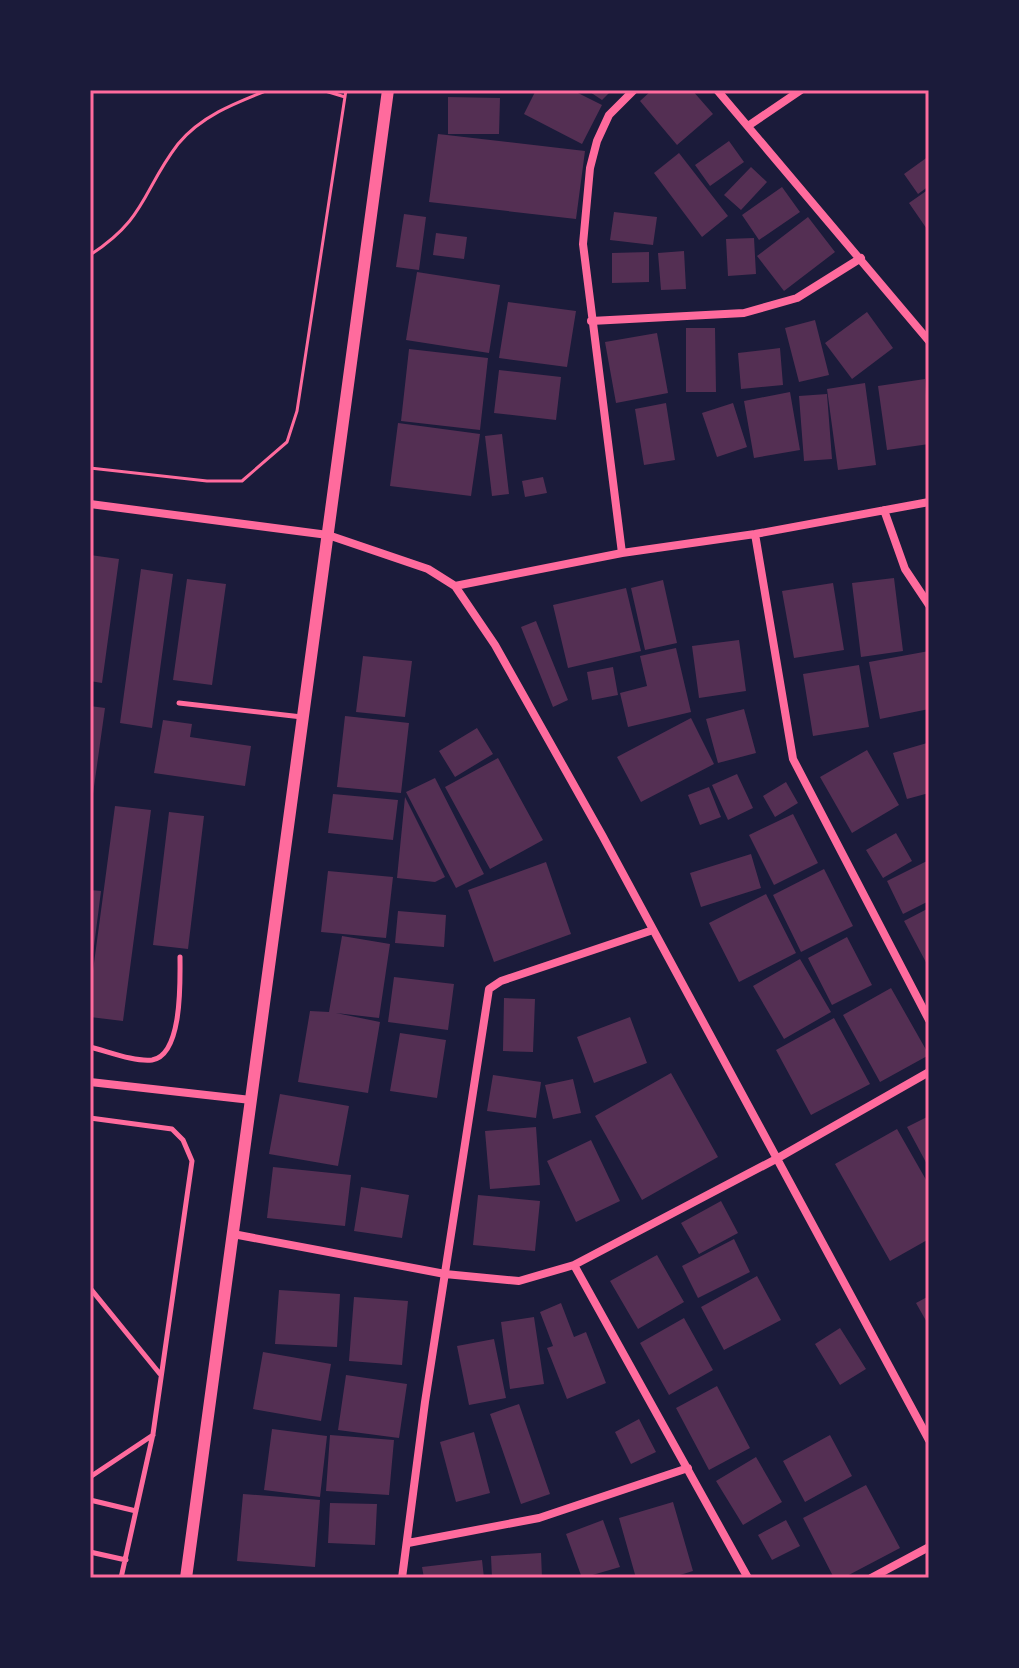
<svg xmlns="http://www.w3.org/2000/svg" width="1019" height="1668" font-family="Signika,sans-serif">
<style>
.building{fill:#542f53}
.lines{fill:none;stroke-linecap:round;stroke-linejoin:round}
.path{stroke:#ff6b9d;stroke-width:3}
.service{stroke:#ff6b9d;stroke-width:5}
.minor{stroke:#ff6b9d;stroke-width:8}
.tertiary{stroke:#ff6b9d;stroke-width:12}
.neatline{fill:none;stroke:#ff6b9d;stroke-width:3}
</style>
<rect width="100%" height="100%" fill="#1b1b3a"/>
<!-- building -->
<path class="building" d="M536,90H572L602,105L582,144L524,114Z
M587,90H612L602,100Z
M652,90H692L713,114L677,145L640,101Z
M448,97L500,98L499,134H448Z
M438,134L585,151L576,219L429,202Z
M729,141L744,162L710,186L695,165Z
M679,153L728,216L702,237L654,173Z
M929,156V186L918,194L904,174Z
M751,167L767,182L741,210L724,195Z
M782,187L800,212L759,240L742,215Z
M929,189V232L909,203Z
M614,212L657,217L653,245L610,240Z
M404,214L426,217L419,270L396,267Z
M808,217L835,252L784,291L757,256Z
M436,233L467,237L464,259L433,255Z
M754,238L756,274L728,276L726,239Z
M684,251L686,289L661,290L658,253Z
M649,252V282L612,283V253Z
M417,272L500,285L489,353L406,340Z
M508,302L576,311L567,367L499,358Z
M867,312L893,348L852,379L825,343Z
M815,320L829,375L799,382L785,328Z
M686,328H715L716,392H686Z
M657,333L668,393L616,403L605,342Z
M780,348L783,385L741,389L738,353Z
M409,349L488,358L480,430L401,421Z
M499,370L561,377L556,420L494,413Z
M925,379L929,444L887,450L878,386Z
M865,383L876,465L838,470L827,389Z
M790,392L800,450L754,458L744,401Z
M827,394L832,459L804,461L799,396Z
M666,403L675,460L644,465L635,409Z
M733,403L747,447L717,457L702,413Z
M398,423L480,434L471,496L390,486Z
M502,434L509,494L492,496L485,436Z
M543,477L547,493L525,497L522,481Z
M90,555L119,559L102,683L90,681Z
M141,569L173,574L152,728L120,723Z
M894,578L903,651L861,657L852,583Z
M187,579L226,584L212,685L173,680Z
M663,580L677,643L645,650L631,588Z
M833,583L844,650L794,658L782,591Z
M626,588L641,651L568,668L553,605Z
M536,621L568,700L553,707L521,627Z
M739,640L746,691L699,698L692,646Z
M676,648L691,712L628,727L620,693L647,686L640,656Z
M929,651V709L880,719L869,662Z
M363,656L412,661L405,717L356,712Z
M859,665L869,727L813,736L803,674Z
M613,667L618,695L592,700L587,672Z
M90,706L105,708L92,801H90Z
M744,709L756,753L718,763L706,719Z
M345,716L409,723L401,793L337,787Z
M691,718L714,764L641,802L617,757Z
M163,720L192,724L190,737L251,746L245,786L154,773Z
M477,728L493,754L455,777L439,751Z
M927,743L929,793L907,799L893,753Z
M867,750L899,805L852,833L820,777Z
M498,758L543,840L490,869L445,787Z
M737,774L753,808L728,820L712,785Z
M435,778L484,874L456,888L406,792Z
M786,782L798,803L775,817L763,796Z
M709,787L721,817L700,825L688,795Z
M333,794L398,800L393,840L328,833Z
M405,797L445,877L435,882L397,878Z
M115,806L151,810L123,1021L90,1017V993Z
M169,812L204,816L188,949L153,945Z
M793,814L818,863L774,885L749,835Z
M896,833L912,861L883,878L866,850Z
M751,854L761,888L701,907L690,873Z
M929,860V901L903,914L887,881Z
M546,862L571,934L494,962L468,890Z
M824,869L853,926L801,952L773,895Z
M328,871L393,877L386,938L321,932Z
M90,890L101,891L92,962H90Z
M766,894L796,953L739,982L709,923Z
M929,908V968L904,921Z
M398,911L446,915L444,947L395,943Z
M342,936L390,944L379,1018L336,1013L380,1022L368,1093L298,1082L310,1011L329,1012Z
M847,937L872,985L832,1005L808,958Z
M800,959L831,1012L784,1039L753,986Z
M394,977L454,984L448,1030L388,1022Z
M891,988L929,1055L880,1082L843,1015Z
M504,998L535,999L533,1052L503,1051Z
M630,1017L647,1063L594,1083L577,1037Z
M834,1018L870,1084L811,1115L776,1050Z
M400,1033L446,1040L437,1098L390,1091Z
M671,1073L718,1157L642,1200L595,1116Z
M493,1075L541,1082L536,1118L487,1111Z
M573,1079L581,1113L553,1119L545,1085Z
M280,1094L349,1106L338,1166L269,1154Z
M929,1116V1168L907,1127Z
M536,1127L540,1185L490,1189L485,1131Z
M897,1129L929,1185V1239L890,1261L835,1164Z
M591,1140L620,1201L576,1222L547,1161Z
M273,1167L351,1175L345,1226L267,1218Z
M361,1187L409,1195L402,1238L354,1231Z
M478,1195L540,1201L535,1251L473,1245Z
M721,1201L738,1233L699,1254L681,1223Z
M734,1239L750,1272L698,1298L682,1266Z
M657,1255L684,1302L638,1329L610,1281Z
M757,1276L781,1320L724,1350L701,1307Z
M279,1290L340,1294L337,1347L275,1344Z
M929,1296V1326L916,1303Z
M354,1297L408,1301L402,1365L349,1361Z
M561,1303L574,1337L586,1332L606,1383L567,1399L547,1348L553,1346L540,1312Z
M534,1317L544,1384L510,1389L501,1322Z
M684,1318L713,1370L669,1395L640,1343Z
M840,1328L866,1369L840,1385L815,1344Z
M494,1339L506,1398L469,1405L457,1346Z
M263,1352L331,1364L321,1421L253,1409Z
M346,1375L407,1384L399,1438L338,1430Z
M717,1386L750,1448L709,1470L676,1408Z
M519,1404L550,1494L521,1504L490,1414Z
M639,1419L656,1452L631,1464L615,1432Z
M272,1429L327,1436L320,1497L264,1490Z
M474,1432L490,1493L456,1502L440,1442Z
M330,1435L394,1440L389,1495L326,1491Z
M830,1435L852,1476L805,1502L783,1461Z
M756,1457L782,1502L743,1525L716,1481Z
M866,1485L900,1548L843,1578H834L803,1518Z
M243,1494L320,1500L315,1567L237,1561Z
M673,1502L693,1571L670,1578H636L619,1518Z
M330,1503L377,1504L375,1545L328,1543Z
M603,1520L620,1567L582,1578L566,1534Z
M786,1520L800,1546L772,1560L758,1535Z
M541,1553L542,1578H492L491,1556Z
M482,1560L484,1578H424L422,1567Z"/>
<g class="lines">
<!-- path -->
<path class="path" d="M322,90L345,97
M90,255C147,218 142,191 178,144C201,116 235,103 268,90
M90,468L207,481H242L287,442L297,411L346,90"/>
<!-- service -->
<path class="service" d="M179,703L302,717
M90,1047C107,1051 134,1062 152,1060C183,1055 180,979 180,957
M90,1118L172,1129L183,1140L192,1161L153,1434L121,1578
M90,1288L160,1374
M90,1477L153,1435
M90,1500L136,1511
M90,1552L126,1560"/>
<!-- minor -->
<path class="minor" d="M717,90L929,341
M748,126L801,90
M591,321L744,313L797,298L861,258
M90,504L328,535L428,569L455,586L495,645L602,835L929,1440
M884,510L905,569L929,605
M755,534L793,759L929,1020
M622,553L583,244L590,168L597,141L609,115L634,90
M455,586L622,553L755,534L929,502
M90,1082L251,1100
M233,1234L445,1274L519,1281L574,1265L778,1158L929,1072
M574,1265L748,1578
M408,1543L539,1518L688,1468
M402,1578L425,1402L489,989L501,981L653,930
M871,1578L929,1547"/>
<!-- tertiary -->
<path class="tertiary" d="M186,1578L388,90"/>
</g>
<!-- border -->
<rect width="1019" height="1668" fill="none" stroke="#1b1b3a" stroke-width="184"/>
<rect x="92" y="92" width="835" height="1484" class="neatline"/>
</svg>
